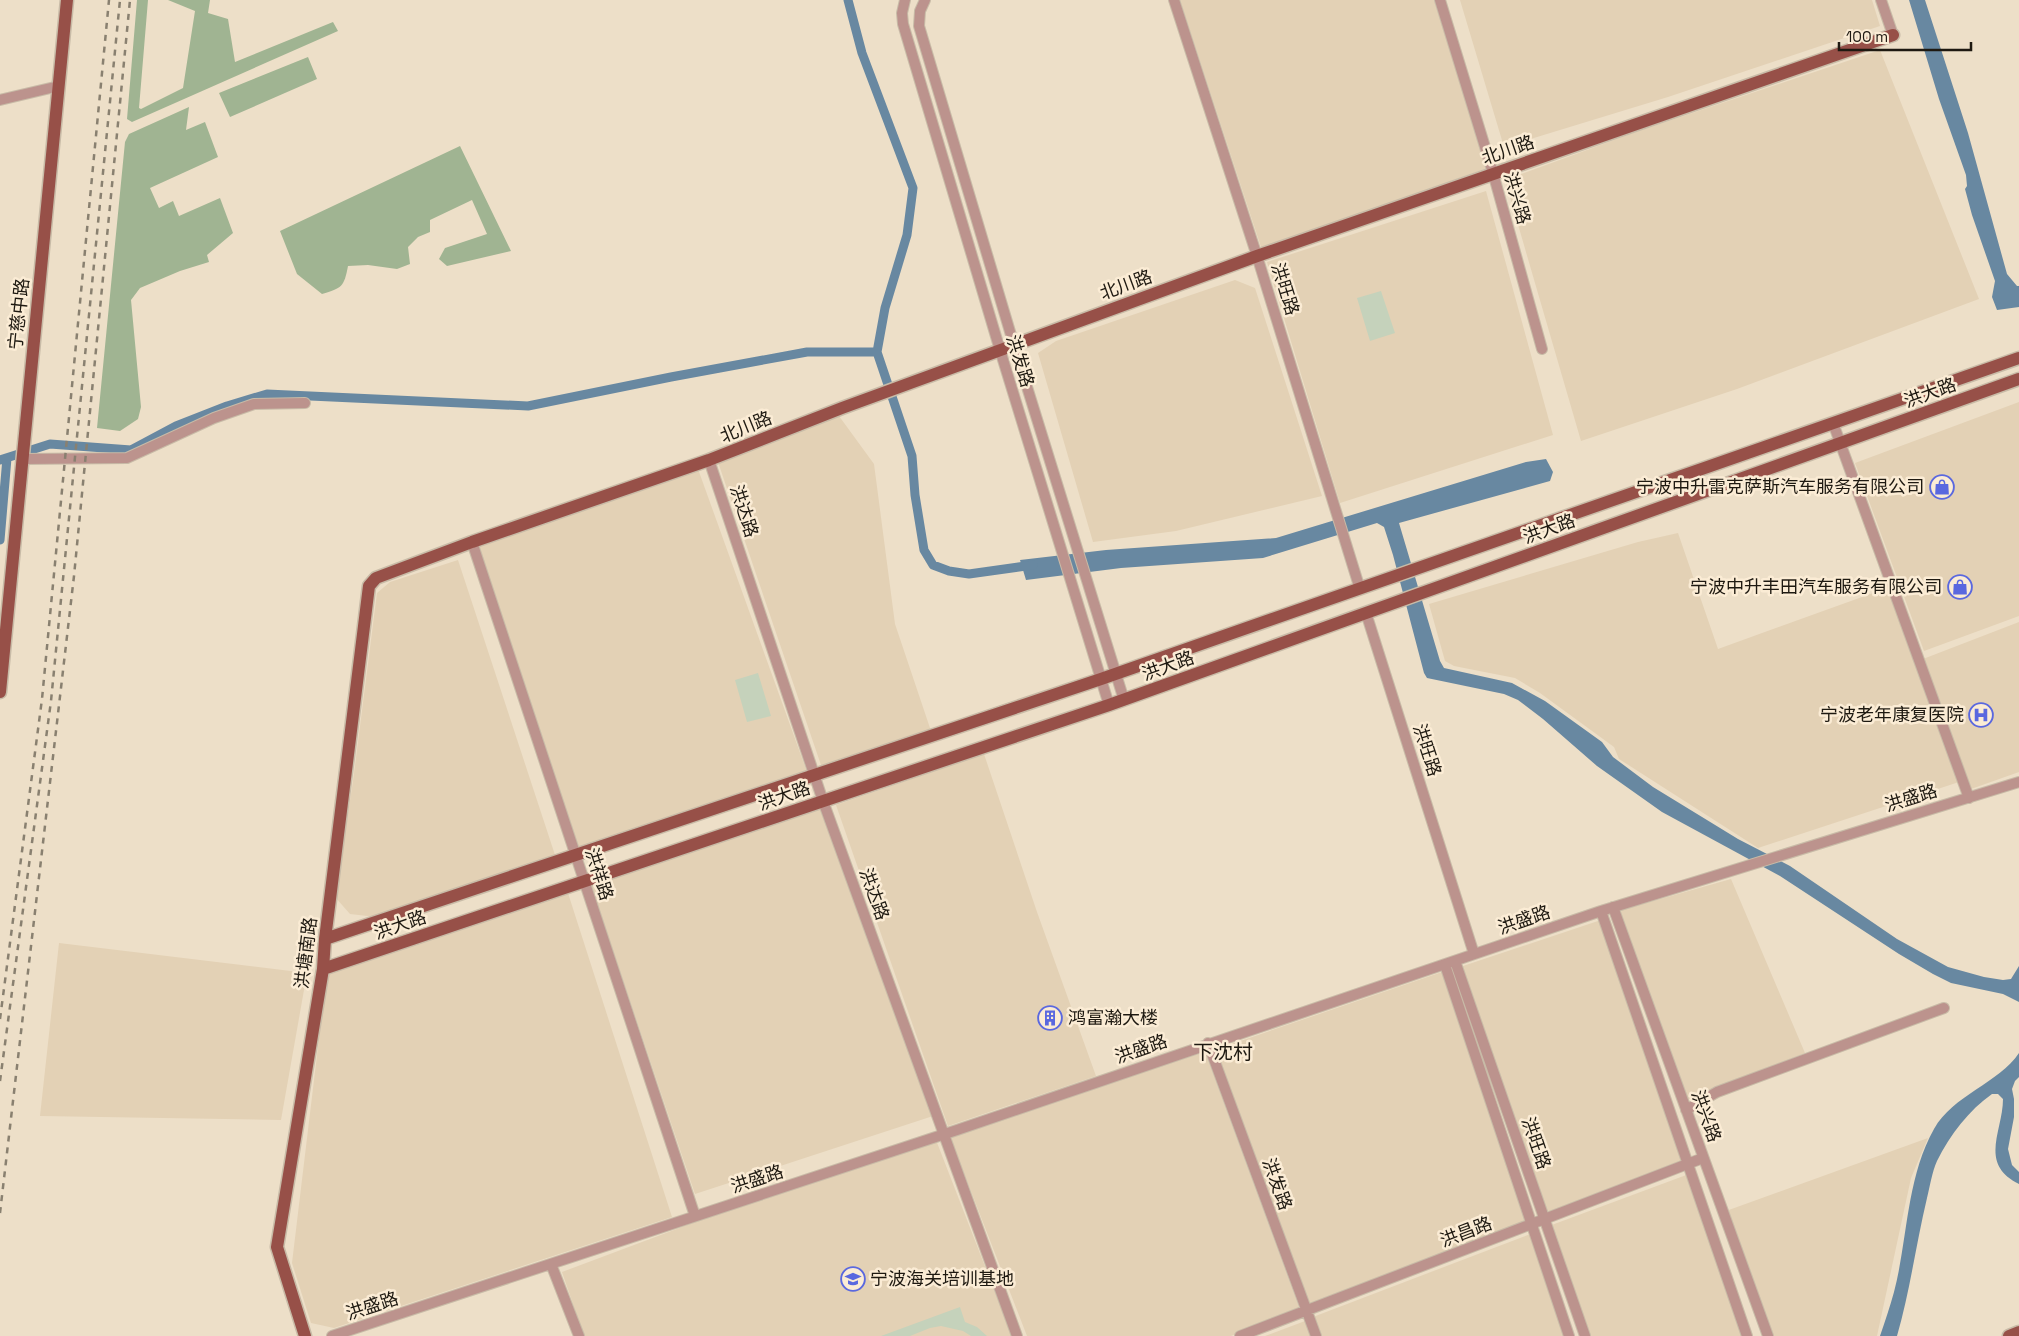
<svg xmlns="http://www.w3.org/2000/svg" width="2019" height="1336" font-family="'Space Grotesk','Noto Sans SC',sans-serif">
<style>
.built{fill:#e3d1b5}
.green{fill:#c5d2bb}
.forest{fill:#a0b492}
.water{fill:#6888a1}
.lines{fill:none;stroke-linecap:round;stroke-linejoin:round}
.canal{stroke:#6888a1;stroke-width:9}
.minor-casing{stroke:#c8bba7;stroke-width:12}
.major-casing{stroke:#c8bba7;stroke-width:15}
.minor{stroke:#bc938d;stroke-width:10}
.major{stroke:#975048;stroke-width:12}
.rail{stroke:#898070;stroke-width:2.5;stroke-dasharray:6 6;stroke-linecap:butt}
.labels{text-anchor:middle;stroke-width:5;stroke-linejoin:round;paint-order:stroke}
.street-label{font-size:18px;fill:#1e1911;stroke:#fbecd5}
.poi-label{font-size:18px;fill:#1e1911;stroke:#fbecd5;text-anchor:end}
.quarter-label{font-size:20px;fill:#1e1911;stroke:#fbecd5}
</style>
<rect width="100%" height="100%" fill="#eddfc8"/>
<!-- built -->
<path class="built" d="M1180,0H1434L1487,168L1262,250Z
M1460,0H1872L1880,26L1668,97L1504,147Z
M1880,50L1979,299L1737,389L1581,441L1505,180L1636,132Z
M1486,191L1553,435L1340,503L1267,262Z
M1235,280L1255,288L1322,496L1176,531L1093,542L1038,353L1056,341Z
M2019,402V616L1924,651L1855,463Z
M839,416L874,464L895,624L931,731L822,768L718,462Z
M698,469L807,772L579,848L477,545Z
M1678,533L1718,649L1887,588L1959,782L1758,848L1619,759L1614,747L1540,693L1515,678L1454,666L1445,661L1429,604L1638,542Z
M458,560L556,858L376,917L350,914L335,897L353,781L377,593L390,582Z
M2019,622V772L1971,789L1923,659Z
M984,754L1037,912L1096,1076L948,1126L836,805Z
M820,805L933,1116L695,1194L590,882Z
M1731,879L1805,1053L1687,1100L1618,911Z
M567,890L672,1217L334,1328L311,1323L292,1263L327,972Z
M1601,920L1684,1162L1546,1215L1460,967Z
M59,943L307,973L281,1120L40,1116Z
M1445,971L1527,1222L1308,1307L1214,1050Z
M1205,1052L1300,1310L1231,1336H1027L950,1137L1043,1104Z
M1928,1138L1911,1178L1877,1336H1771L1726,1211Z
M936,1140L1012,1336H584L562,1272L698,1221Z
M1689,1174L1745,1336H1589L1549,1226Z
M1533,1233L1567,1336H1320L1313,1317Z
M1305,1321L1311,1336H1265Z"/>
<!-- green -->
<path class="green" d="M1381,291L1395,333L1370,341L1357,298Z
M758,673L771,716L747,722L735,680Z
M960,1307L965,1322L977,1327L987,1336H971L963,1331L941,1326L930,1328L910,1336H881Z"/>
<!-- forest -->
<path class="forest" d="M137,0H148L139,108L141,109L183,88L195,11L168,0H210L208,13L228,19L235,62L333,22L338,31L132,122L127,119Z
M308,57L317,79L230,117L219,93Z
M189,107L186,130L205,122L218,157L150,188L159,208L173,201L179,216L220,198L233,233L207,255L209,262L180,271L140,288L131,300L141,407L138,419L120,431L97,428L125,142L129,134Z
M460,146L511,251L447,266L439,259L445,248L487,234L472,200L430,220V232L418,237L408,247L410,264L397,269L368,265L348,266C344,287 342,288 322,294L297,274L280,231Z"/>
<!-- water -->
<path class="water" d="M1909,0H1925L1968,133L2007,274L2017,286H2019V307L1997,310L1992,297L1995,281L1972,215L1965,189L1967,186L1966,175L1939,99Z
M1546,459L1553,472L1550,481L1399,523L1440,661L1444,668L1512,683L1545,701L1602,742L1613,757L1653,787L1738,839L1790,866L1897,939L1948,967L1984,977L2003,980L2011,979L2019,966V1002L2003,994L1951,983L1933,974L1899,954L1780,876L1662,812L1597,766L1543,719L1518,700L1504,694L1427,678L1424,673L1393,555L1384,527L1377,523L1263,558L1121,568L1026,580L1020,560L1106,550L1276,538L1526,462Z
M2019,1053V1077L2015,1081L2012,1089L2014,1099V1117L2008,1149L2012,1165L2019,1172V1184C1978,1164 2003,1131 2003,1099L1998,1094H1992C1969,1110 1950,1135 1937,1161C1932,1172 1930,1186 1927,1198C1916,1244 1910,1291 1897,1336H1880C1885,1321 1890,1307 1894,1292C1908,1239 1906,1179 1934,1129C1953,1095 1999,1083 2019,1053Z"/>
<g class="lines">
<!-- canal -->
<path class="canal" d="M848,0L862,53L913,188L907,235L885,308L877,352L912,456L915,495L924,550L933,565L949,571L969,574L1033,565
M0,460L50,444L131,450L176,426L227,406L267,394L528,406L671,377L807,352H877
M0,540L7,458"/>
<!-- minor casing -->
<g class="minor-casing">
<path id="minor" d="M905,0L902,13L903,24L1000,350L1109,705
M925,0L920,11L919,26L1014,345L1124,700
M1174,0L1257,256L1360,589
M1440,0L1493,173L1542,349
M1881,0L1893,35
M0,100L59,86
M1833,423L1969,798
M23,459L127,458L214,418L254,404L305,403
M709,460L823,801L1017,1336
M472,542L695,1216
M1366,613L1474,954
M1613,907L1768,1336
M1601,911L1747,1336
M1455,961L1585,1336
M1445,965L1569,1336
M1208,1043L1316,1336
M1686,1110L1717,1092L1944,1008
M551,1264L579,1336
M332,1336L957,1130L1601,911L2019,782
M1240,1336L1703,1158"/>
</g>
<!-- major casing -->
<g class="major-casing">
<path id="major" d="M0,692L67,0
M325,939L1101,679L2019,358
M323,969L1109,705L2019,379
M305,1336L277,1247L323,969L325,939L368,594L369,586L376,578L472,542L709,460L842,408L1257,256L1893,35
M2009,1336L2019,1332"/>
</g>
<!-- minor -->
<use href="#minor" class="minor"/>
<!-- major -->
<use href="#major" class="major"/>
<!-- rail -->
<path class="rail" d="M0,1019L42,699L109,0
M0,1081L51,701L120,0
M0,1213L74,576L130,0"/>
</g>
<!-- icons -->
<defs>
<g id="shop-ring" transform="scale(1.25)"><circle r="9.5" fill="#fbecd5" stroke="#5a68df" stroke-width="1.5"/><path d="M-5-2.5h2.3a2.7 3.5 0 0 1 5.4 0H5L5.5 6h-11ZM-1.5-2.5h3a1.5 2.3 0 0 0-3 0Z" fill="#5a68df"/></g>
<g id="hospital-ring" transform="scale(1.25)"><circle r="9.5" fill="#fbecd5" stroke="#5a68df" stroke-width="1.5"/><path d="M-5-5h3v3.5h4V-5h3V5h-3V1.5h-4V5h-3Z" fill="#5a68df"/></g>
<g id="building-ring" transform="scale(1.25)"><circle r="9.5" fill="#fbecd5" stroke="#5a68df" stroke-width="1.5"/><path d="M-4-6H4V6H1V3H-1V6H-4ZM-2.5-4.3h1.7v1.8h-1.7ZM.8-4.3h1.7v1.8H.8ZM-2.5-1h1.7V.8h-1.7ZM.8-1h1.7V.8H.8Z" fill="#5a68df"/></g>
<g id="university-ring" transform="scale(1.25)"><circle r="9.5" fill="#fbecd5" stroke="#5a68df" stroke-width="1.5"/><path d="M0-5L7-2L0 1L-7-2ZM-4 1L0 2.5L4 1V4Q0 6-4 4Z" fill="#5a68df"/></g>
</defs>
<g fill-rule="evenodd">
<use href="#shop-ring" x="1942" y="487"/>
<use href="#shop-ring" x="1960" y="587"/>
<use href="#hospital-ring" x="1981" y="715"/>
<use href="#building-ring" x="1050" y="1018"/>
<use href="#university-ring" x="853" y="1279"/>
</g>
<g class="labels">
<!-- street labels -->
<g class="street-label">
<text transform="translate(1508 150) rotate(-19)" y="6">北川路</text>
<text transform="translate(1517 198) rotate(74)" y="6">洪兴路</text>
<text transform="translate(1126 285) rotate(-20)" y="6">北川路</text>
<text transform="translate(1285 289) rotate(73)" y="6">洪旺路</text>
<text transform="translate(19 314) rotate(-84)" y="6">宁慈中路</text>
<text transform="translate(1020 361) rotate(73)" y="6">洪发路</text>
<text transform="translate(1930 393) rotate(-20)" y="6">洪大路</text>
<text transform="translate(746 427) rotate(-22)" y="6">北川路</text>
<text transform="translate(744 511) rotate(72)" y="6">洪达路</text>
<text transform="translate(1549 529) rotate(-20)" y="6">洪大路</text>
<text transform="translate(1168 666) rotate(-20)" y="6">洪大路</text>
<text transform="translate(1427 750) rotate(72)" y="6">洪旺路</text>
<text transform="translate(784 796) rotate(-19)" y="6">洪大路</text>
<text transform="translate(1911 798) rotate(-17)" y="6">洪盛路</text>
<text transform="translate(599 874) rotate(72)" y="6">洪祥路</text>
<text transform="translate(874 894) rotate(70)" y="6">洪达路</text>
<text transform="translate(1524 920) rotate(-19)" y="6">洪盛路</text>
<text transform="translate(400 925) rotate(-19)" y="6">洪大路</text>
<text transform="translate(306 953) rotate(-83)" y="6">洪塘南路</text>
<text transform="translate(1141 1049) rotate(-19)" y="6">洪盛路</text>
<text transform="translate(1706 1116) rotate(70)" y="6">洪兴路</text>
<text transform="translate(1536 1143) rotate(71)" y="6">洪旺路</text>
<text transform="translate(757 1179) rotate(-18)" y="6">洪盛路</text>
<text transform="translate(1277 1184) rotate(70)" y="6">洪发路</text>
<text transform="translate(1466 1232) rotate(-21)" y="6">洪昌路</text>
<text transform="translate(372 1306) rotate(-18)" y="6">洪盛路</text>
</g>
<!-- poi labels -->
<g class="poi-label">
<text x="1924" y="493">宁波中升雷克萨斯汽车服务有限公司</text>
<text x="1942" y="593">宁波中升丰田汽车服务有限公司</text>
<text x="1964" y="721">宁波老年康复医院</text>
<text x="1068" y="1024" text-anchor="start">鸿富瀚大楼</text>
<text x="870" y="1285" text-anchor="start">宁波海关培训基地</text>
</g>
<!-- quarter labels -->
<g class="quarter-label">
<text x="1223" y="1059">下沈村</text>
</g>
</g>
<!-- scale -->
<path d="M1839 42v8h132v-8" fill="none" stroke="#1e1911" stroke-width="2.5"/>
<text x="1846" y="42" font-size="15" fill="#1e1911" stroke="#fbecd5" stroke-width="4" paint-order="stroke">100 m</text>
</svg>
